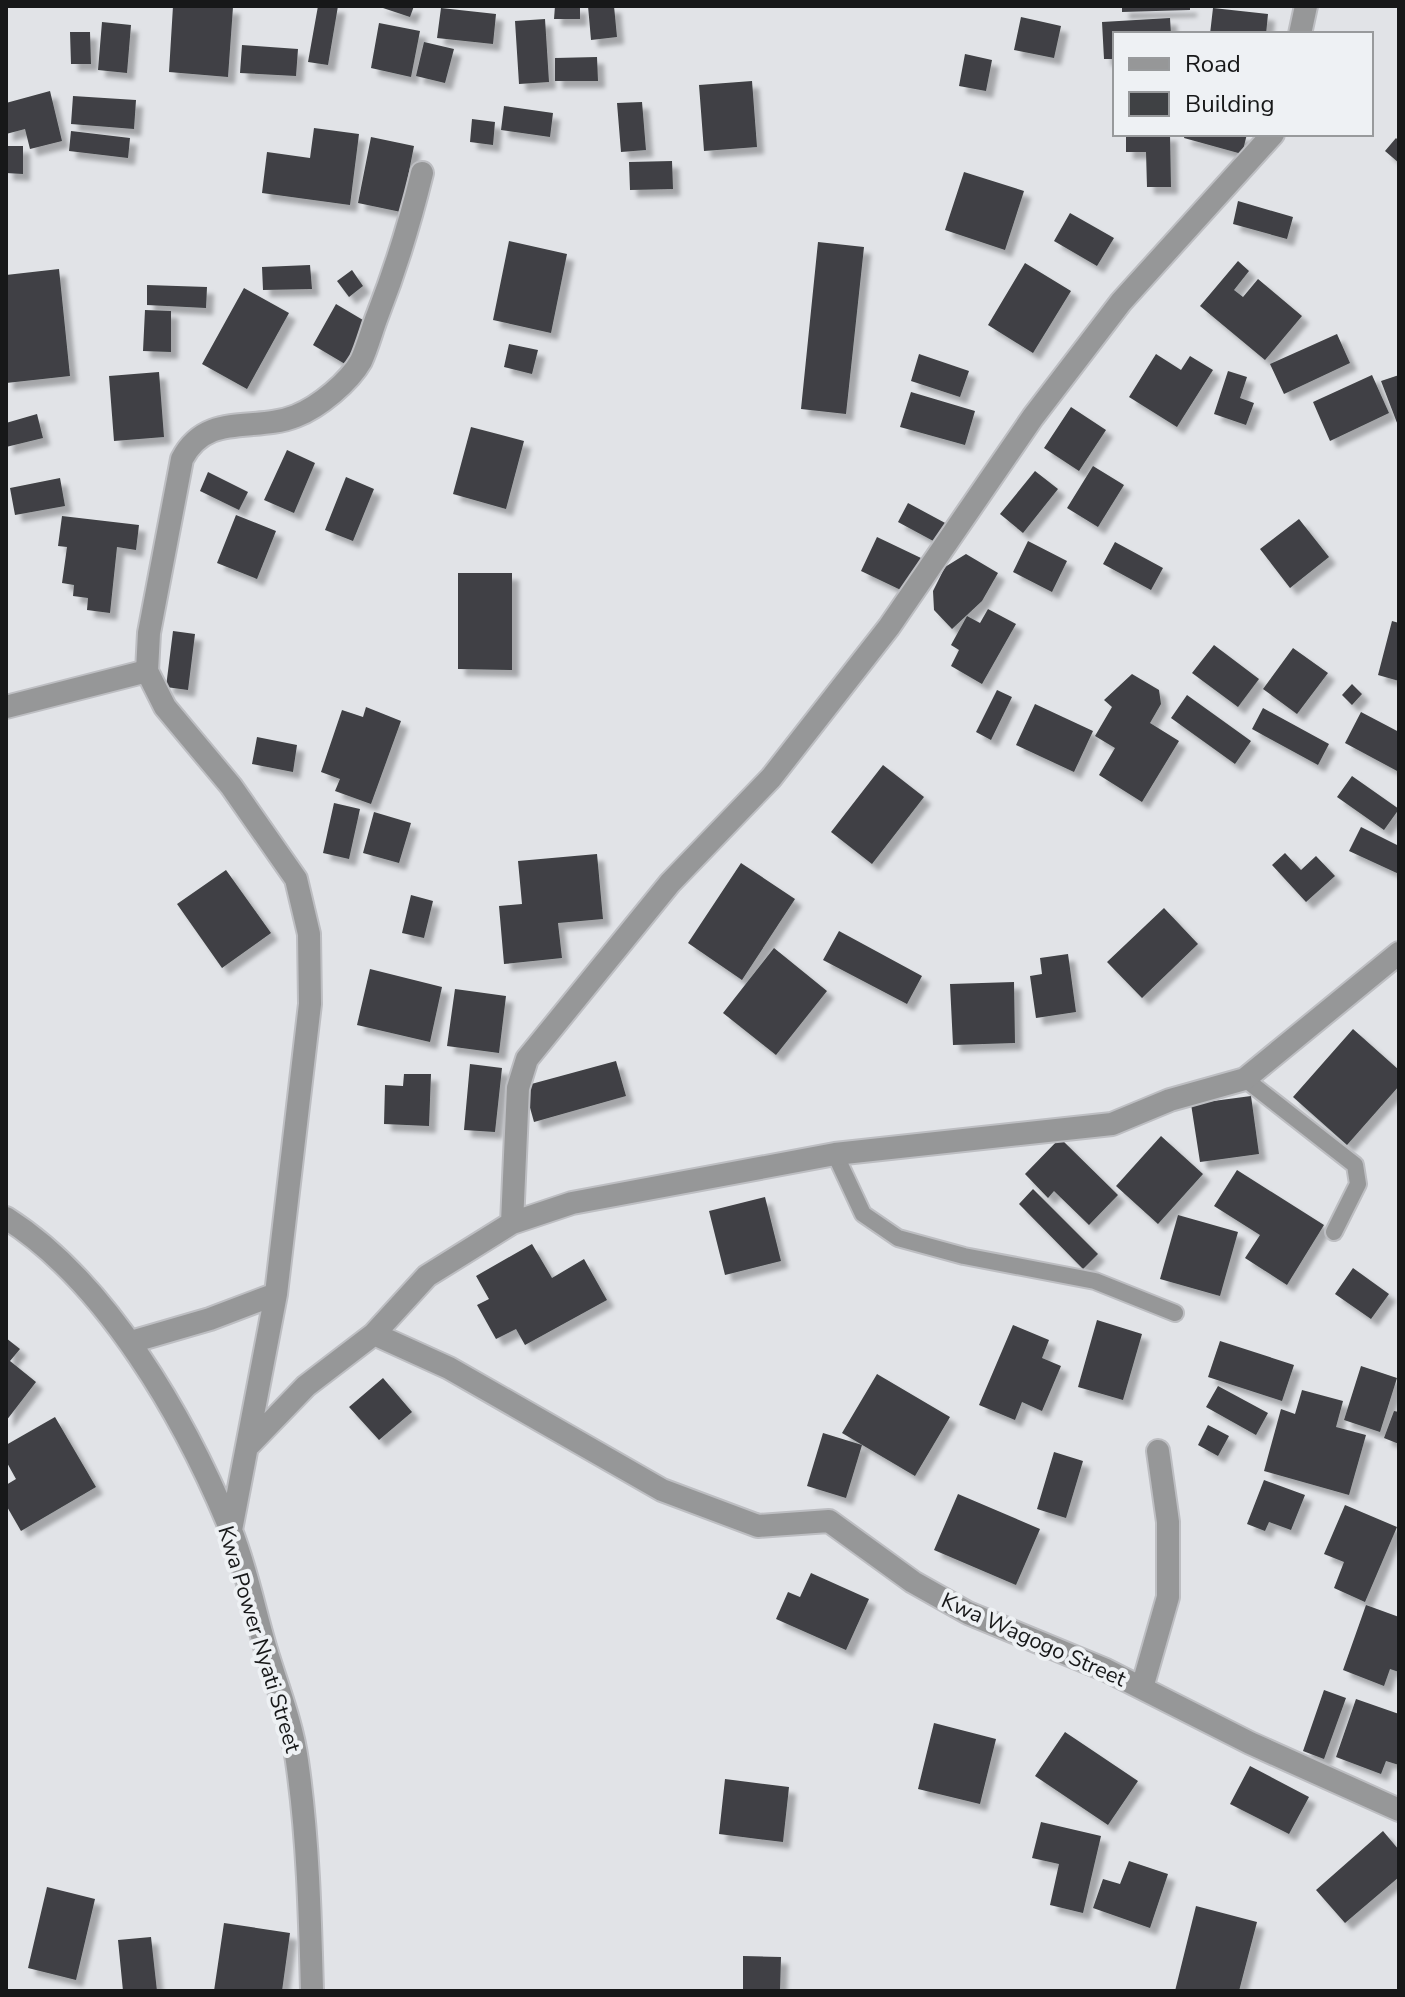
<svg xmlns="http://www.w3.org/2000/svg" width="1405" height="1997" font-family="'Nunito Sans',sans-serif">
<style>
.building{fill:#3f4144;filter:url(#shadow)}
.lines{fill:none;stroke-linecap:round;stroke-linejoin:round}
.service-casing{stroke:#bdbec2;stroke-width:20}
.minor-casing{stroke:#bdbec2;stroke-width:26}
.service{stroke:#969798;stroke-width:16}
.minor{stroke:#969798;stroke-width:22}
.labels{text-anchor:middle;stroke-width:8;stroke-linejoin:round;paint-order:stroke}
.street-label{font-size:22px;fill:#171819;stroke:#eef1f4}
</style>
<defs>
<filter id="shadow"><feDropShadow dx="7" dy="7" stdDeviation="2" flood-color="#0004"/></filter>
</defs>
<rect width="100%" height="100%" fill="#e1e3e7"/>
<!-- building -->
<path class="building" d="M173,6L233,7L228,77L169,72Z
M318,6H338L328,65L308,62Z
M377,6H414L410,17Z
M555,6H580V19H554Z
M588,6H614L617,37L591,40Z
M1122,6H1190V10L1122,12Z
M441,8L496,14L493,44L437,38Z
M1213,8L1268,14L1266,34H1210Z
M1021,17L1061,26L1054,58L1014,50Z
M1170,18L1171,34H1115V59H1104L1102,22Z
M545,19L549,82L519,84L515,21Z
M102,22L131,25L127,73L98,70Z
M379,23L420,31L411,77L371,68Z
M70,32H90L91,64H71Z
M424,42L454,49L445,83L416,76Z
M242,45L298,49L296,76L240,73Z
M965,54L992,60L986,91L959,86Z
M597,57L598,81H555V58Z
M752,81L757,147L704,151L699,85Z
M50,91L62,141L30,149L25,129L6,134V103Z
M73,96L136,100L134,129L71,124Z
M642,102L646,150L621,152L617,103Z
M504,106L553,113L550,137L501,130Z
M472,119L495,122L493,145L470,142Z
M314,128L359,134L350,205L262,193L267,152L310,158Z
M71,131L130,138L128,158L69,151Z
M1126,134H1170L1171,187H1147L1146,152H1126Z
M1185,134H1247L1242,154L1184,138Z
M371,137L414,146L401,212L358,203Z
M1396,138L1399,141V163L1385,151Z
M6,146H23V174L6,173Z
M672,161L673,189L630,190L629,162Z
M964,172L1024,191L1005,250L945,230Z
M1238,201L1293,217L1287,239L1233,224Z
M1070,213L1114,238L1097,266L1054,241Z
M509,241L567,254L551,333L493,320Z
M818,242L864,247L846,414L801,409Z
M1238,261L1249,271L1234,290L1243,297L1258,279L1302,316L1265,360L1200,306Z
M1025,263L1071,291L1033,353L988,325Z
M310,265L312,289L263,290L262,267Z
M59,269L70,376L6,383V275Z
M352,270L363,286L349,297L337,281Z
M147,285L207,287L206,308L147,305Z
M244,288L289,313L247,389L202,364Z
M336,304L368,323L345,364L313,345Z
M145,310L171,311V352L143,351Z
M1337,334L1350,363L1284,394L1270,364Z
M509,344L538,350L532,374L504,367Z
M919,354L969,371L960,397L911,381Z
M1156,354L1181,370L1190,356L1213,370L1177,427L1129,397Z
M1228,371L1247,377L1240,398L1254,403L1246,425L1214,414Z
M159,372L164,437L114,441L109,376Z
M1372,375L1389,413L1330,441L1313,402Z
M1399,375V428L1381,381Z
M911,392L975,411L965,445L900,427Z
M1071,407L1106,430L1079,471L1044,448Z
M37,414L43,438L6,447V423Z
M471,427L524,441L506,509L453,494Z
M287,450L315,463L294,513L264,500Z
M1093,466L1124,485L1098,527L1067,508Z
M1035,471L1058,489L1023,533L1000,514Z
M208,472L248,492L239,510L200,491Z
M346,477L374,489L353,541L325,530Z
M60,478L65,506L15,515L10,488Z
M908,503L947,524L937,543L898,522Z
M236,515L276,531L257,579L217,563Z
M62,516L139,525L136,550L117,547L110,613L87,610L88,598L73,596L74,585L62,583L67,547L58,546Z
M1299,519L1329,557L1290,588L1260,549Z
M877,537L921,558L905,592L861,571Z
M1028,541L1067,561L1052,592L1013,572Z
M1115,542L1163,568L1151,590L1103,564Z
M966,554L998,573L982,601L952,629L934,610L933,591L945,567Z
M458,573H512V670L458,669Z
M988,609L1016,624L982,684L951,666L959,650L951,645L967,616L980,623Z
M1392,621L1399,623V681L1378,675Z
M173,631L195,634L188,690L166,687Z
M1214,645L1259,679L1238,707L1192,673Z
M1293,648L1328,673L1297,714L1263,689Z
M1132,674L1159,690L1161,704L1150,723L1179,741L1142,802L1099,775L1115,748L1095,736L1112,707L1104,700Z
M1352,684L1362,694L1352,705L1342,695Z
M997,690L1012,697L991,740L976,732Z
M1187,695L1251,741L1235,764L1171,718Z
M1035,704L1093,731L1074,772L1016,745Z
M366,707L401,721L371,804L335,791L340,779L321,772L342,710L363,717Z
M1263,708L1329,744L1318,765L1252,729Z
M1361,712L1399,732V772L1345,743Z
M257,737L297,745L293,772L252,764Z
M883,765L924,797L872,864L831,832Z
M1352,776L1399,809L1384,830L1337,797Z
M334,803L360,809L349,859L323,853Z
M374,812L411,823L399,863L363,853Z
M1361,827L1399,846V874L1349,851Z
M1285,853L1301,870L1316,856L1335,876L1306,902L1272,865Z
M597,854L603,919L558,923L562,958L504,964L499,906L522,904L518,861Z
M741,863L795,899L742,980L688,943Z
M226,870L271,933L222,968L177,904Z
M411,895L433,901L424,938L402,933Z
M1164,908L1198,944L1142,998L1107,962Z
M839,931L922,976L907,1004L823,960Z
M774,948L827,991L776,1055L723,1013Z
M1068,954L1076,1012L1036,1018L1030,976L1042,974L1040,958Z
M370,969L442,987L430,1042L357,1025Z
M1014,982L1015,1043L953,1045L950,984Z
M455,989L506,996L499,1053L447,1046Z
M1353,1029L1399,1070V1086L1347,1145L1293,1097Z
M616,1061L626,1096L534,1122L524,1086Z
M470,1064L502,1068L495,1132L464,1130Z
M404,1074H431L429,1126L384,1124L385,1085L403,1086Z
M1251,1096L1259,1154L1200,1162L1191,1104Z
M1161,1136L1203,1174L1158,1224L1116,1186Z
M1060,1138L1118,1195L1089,1225L1054,1191L1048,1198L1025,1174Z
M1237,1170L1324,1225L1287,1285L1245,1258L1260,1235L1214,1206Z
M1033,1189L1098,1254L1083,1269L1019,1204Z
M765,1197L781,1261L725,1275L709,1211Z
M1178,1215L1238,1232L1220,1296L1160,1279Z
M532,1244L552,1278L584,1259L607,1300L525,1345L516,1329L496,1339L477,1305L489,1299L476,1276Z
M1353,1268L1389,1294L1371,1319L1335,1294Z
M1097,1320L1142,1334L1123,1400L1078,1387Z
M1013,1325L1049,1340L1042,1358L1061,1366L1042,1411L1022,1402L1015,1420L979,1405Z
M6,1338L20,1349L10,1361L36,1382L6,1421Z
M1220,1341L1294,1365L1282,1401L1208,1377Z
M1361,1366L1397,1378L1380,1432L1344,1420Z
M877,1374L950,1417L915,1476L842,1433Z
M383,1378L412,1412L379,1440L349,1407Z
M1218,1386L1268,1413L1256,1435L1206,1407Z
M1302,1390L1343,1401L1336,1427L1366,1435L1349,1495L1264,1471L1281,1409L1295,1414Z
M1394,1411L1399,1412V1444L1384,1438Z
M55,1417L96,1487L21,1531L6,1505V1485L16,1479L6,1461V1445Z
M1208,1425L1229,1436L1218,1456L1198,1445Z
M823,1433L862,1445L846,1498L807,1486Z
M1054,1452L1083,1461L1066,1518L1037,1509Z
M1264,1480L1305,1495L1291,1530L1269,1522L1265,1531L1247,1524Z
M958,1494L1040,1529L1016,1585L934,1550Z
M1345,1505L1397,1527L1365,1602L1334,1588L1344,1562L1324,1554Z
M811,1573L869,1599L846,1650L776,1619L788,1592L800,1597Z
M1366,1605L1399,1617V1672L1390,1669L1384,1686L1343,1670Z
M1324,1690L1346,1698L1324,1759L1303,1751Z
M1356,1699L1399,1714V1765L1386,1761L1381,1774L1336,1757Z
M934,1723L996,1739L980,1804L918,1789Z
M1065,1732L1138,1781L1108,1825L1035,1776Z
M1250,1766L1309,1797L1289,1834L1230,1804Z
M725,1779L789,1787L783,1842L719,1834Z
M1041,1822L1101,1836L1083,1913L1050,1905L1059,1864L1032,1858Z
M1383,1831L1399,1850V1877L1345,1923L1316,1890Z
M1129,1861L1168,1874L1150,1928L1093,1908L1103,1879L1120,1884Z
M47,1887L95,1899L76,1980L28,1968Z
M1196,1906L1257,1922L1239,1991H1175Z
M224,1923L290,1933L282,1991H214Z
M151,1937L157,1991H123L118,1940Z
M743,1956L781,1957L780,1991H743Z"/>
<g class="lines">
<!-- service casing -->
<g class="service-casing">
<path id="service" d="M1245,1079L1355,1165L1358,1184L1334,1232
M835,1154L863,1214L898,1238L964,1256L1095,1281L1175,1313"/>
</g>
<!-- minor casing -->
<g class="minor-casing">
<path id="minor" d="M1300,34L1306,6
M6,707L147,671
M6,1218C107,1282 185,1419 230,1528C246,1567 254,1610 266,1650C277,1686 292,1724 297,1761C308,1837 310,1914 312,1991
M512,1223L518,1088L527,1059L670,883L771,778L889,627L1033,417L1121,302L1273,134
M374,1334L449,1368L662,1490L758,1526L829,1521L913,1582L968,1613L1106,1670L1250,1743L1399,1810
M131,1342L210,1319L276,1294
M250,1444L306,1386L374,1334L427,1276L512,1223L572,1203L835,1154L1112,1124L1170,1100L1245,1079L1399,953
M231,1530L276,1294L310,1004L309,934L296,879L231,786L165,707L147,671L149,633L182,459C207,411 254,433 296,416C319,407 349,382 361,361C368,346 372,329 378,314C396,268 410,222 422,173
M1142,1688L1168,1597V1522L1158,1451"/>
</g>
<!-- service -->
<use href="#service" class="service"/>
<!-- minor -->
<use href="#minor" class="minor"/>
</g>
<g class="labels">
<!-- street labels -->
<g class="street-label">
<text transform="translate(260 1639) rotate(73)" y="8">Kwa Power Nyati Street</text>
<text transform="translate(1034 1639) rotate(24)" y="8">Kwa Wagogo Street</text>
</g>
</g>
<!-- border -->
<rect width="1405" height="1997" fill="none" stroke="#171819" stroke-width="16"/>
<!-- legend -->
<rect x="1113" y="32" width="260" height="104" fill="#eef1f4" stroke="#989a9c" stroke-width="2"/>
<rect x="1129" y="58" width="40" height="12" fill="#969798" stroke="#989a9c" stroke-width="2"/>
<text x="1185" y="72" font-size="24" fill="#171819">Road</text>
<rect x="1129" y="92" width="40" height="24" fill="#3f4144" stroke="#989a9c" stroke-width="2"/>
<text x="1185" y="112" font-size="24" fill="#171819">Building</text>
</svg>
